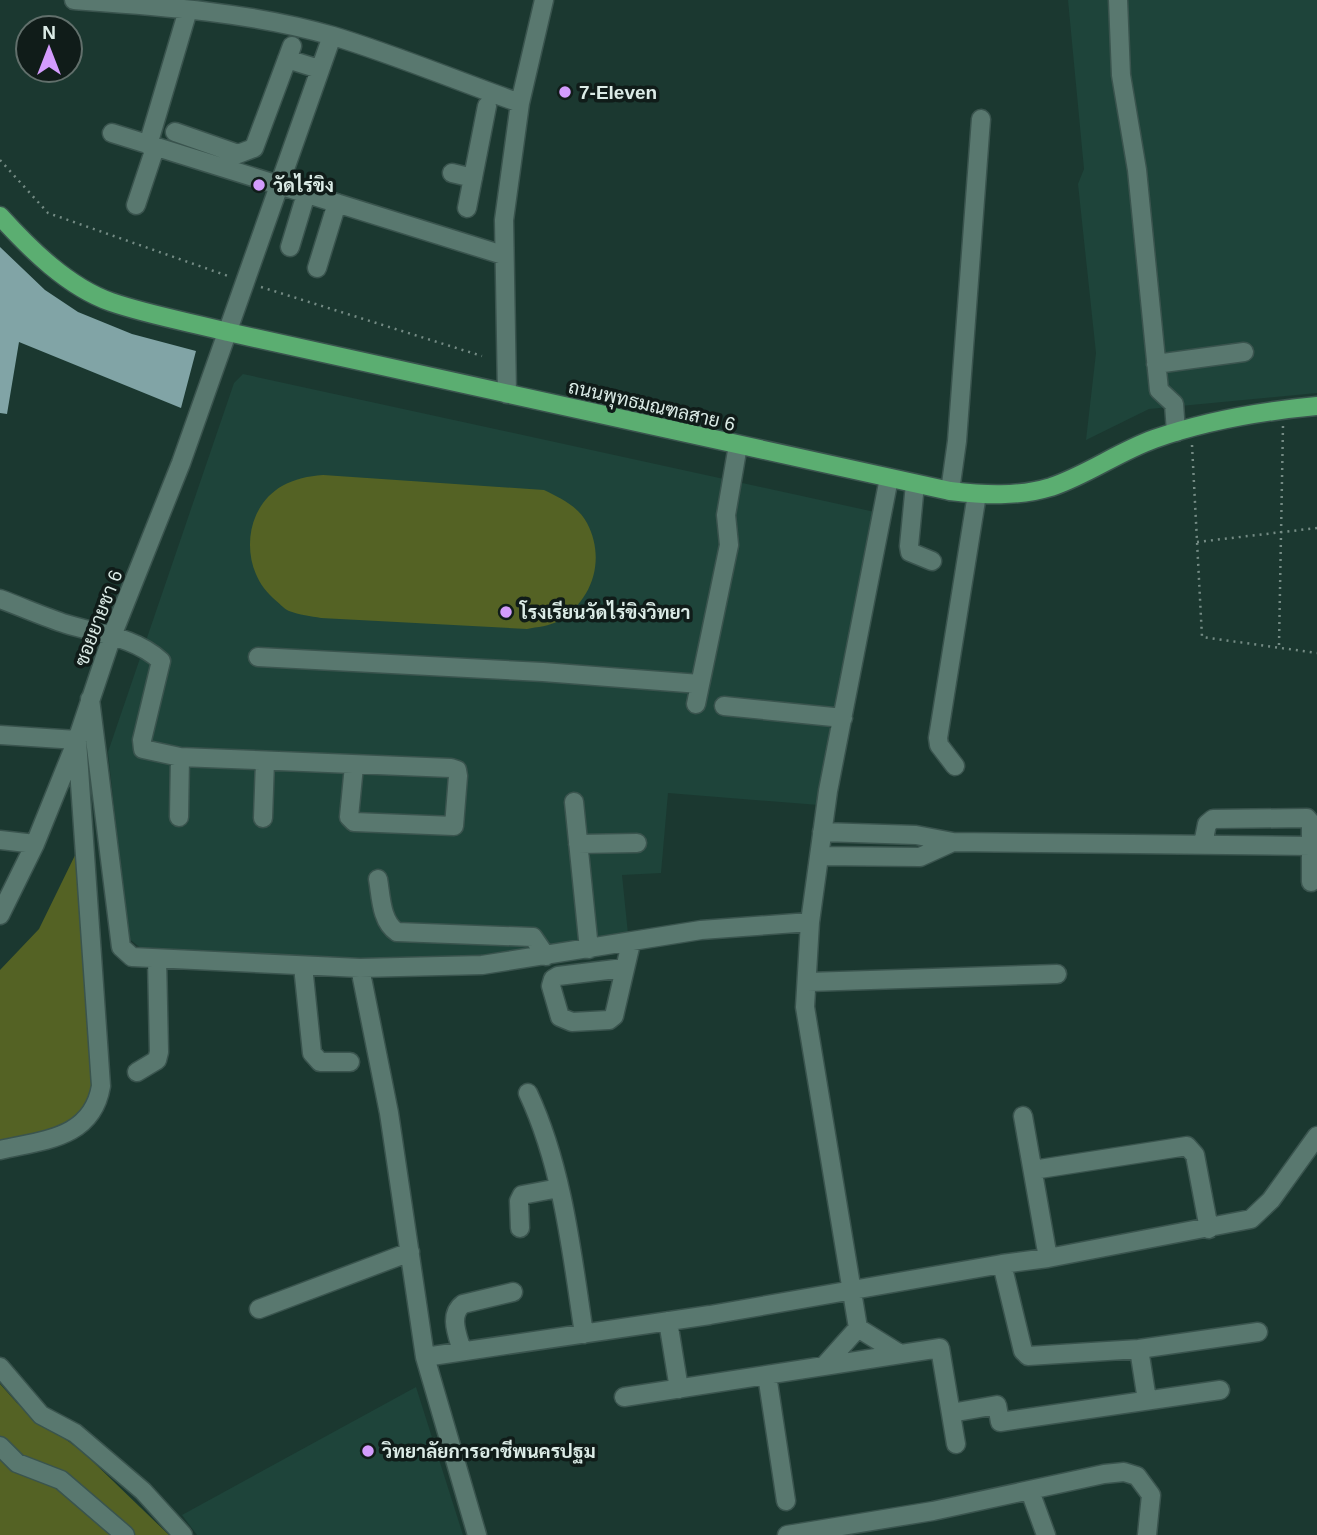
<svg xmlns="http://www.w3.org/2000/svg" width="1317" height="1535" font-family="Arial,Sarabun,sans-serif">
<style>
.built{fill:#1e443a}
.green{fill:#546224}
.building{fill:#81a4a6}
.lines{fill:none;stroke-linecap:round;stroke-linejoin:round}
.minor-casing{stroke:#3a544e;stroke-width:21}
.major-casing{stroke:#3a544e;stroke-width:21}
.path{stroke:#748b84;stroke-width:2.5;stroke-dasharray:2 5;stroke-linecap:butt}
.minor{stroke:#59786f;stroke-width:18}
.major{stroke:#5bae71;stroke-width:18}
.poi-dot{fill:#d39cfd;stroke:#101c19;stroke-width:2.5}
.labels{text-anchor:middle;stroke-width:7;stroke-linejoin:round;paint-order:stroke}
.poi-label{font-size:19px;font-weight:bold;fill:#dbebe6;stroke:#101c19;text-anchor:start}
.street-label{font-size:19px;fill:#dbebe6;stroke:#101c19}
</style>
<rect width="100%" height="100%" fill="#1b3830"/>
<!-- built -->
<path class="built" d="M1068,0H1317V393L1149,409L1086,440L1096,353L1078,184L1084,169Z
M243,374L875,512L819,805L668,793L661,873L622,875L628,934L456,961L151,956L128,938L108,752L234,383Z
M416,1387L463,1535H197L182,1515Z"/>
<!-- green -->
<path class="green" d="M323,475L544,490C560,498 578,506 587,523C606,559 593,601 558,621C550,626 537,627 527,629L321,618C311,616 299,615 289,611C284,609 278,602 273,598C240,569 242,509 282,486C295,479 308,476 323,475Z
M81,843L100,1086L85,1121L0,1150V970L39,929Z
M0,1384L17,1403L84,1453L169,1535H0Z"/>
<!-- building -->
<path class="building" d="M0,247L45,290L78,312L132,334L196,351L181,408L19,342L7,414L0,413Z"/>
<g class="lines">
<!-- minor casing -->
<g class="minor-casing">
<path id="minor" d="M74,0C159,6 250,12 333,36C396,55 457,81 520,103
M1118,0L1121,75L1137,170L1159,390L1174,404L1176,432
M287,59L319,69
M175,132L238,154L254,148L292,46
M112,133L503,255
M148,145L188,10
M452,173L473,178
M136,205L155,148
M467,208L487,106
M290,247L306,194
M317,268L337,203
M1156,364L1244,352
M507,394L504,220L520,103L544,0
M915,484L909,546L910,552L932,561
M950,491L957,441L981,119
M0,599C22,607 44,617 66,624C99,634 135,637 161,661L142,740L143,749L180,757L451,768L457,770L458,776L454,826L354,822L349,817L354,766
M258,657L543,672L700,684
M90,699L121,947L132,957L360,968L482,965L701,930L810,922
M696,704L729,545L726,515L738,445
M724,706L843,718
M0,735L77,740L101,1086C92,1139 43,1140 0,1150
M955,766L939,745L938,738L977,494
M574,802L589,949
M179,817L180,757
M263,818L265,761
M822,832L916,835L953,842L1311,846
M0,840L35,844
M578,844L637,843
M1203,844L1207,824L1213,819L1307,818L1311,823V882
M819,856L920,857L953,842
M378,879C381,896 381,922 397,932L533,937L546,956
M0,915L35,844L77,740L112,636L181,463L332,36
M303,966L312,1053L320,1062H350
M360,968L389,1113L425,1357L477,1535
M624,968L558,976L553,979L551,986L560,1017L572,1022L609,1020L614,1016L631,943
M808,982L1057,974
M137,1072L157,1060L159,1052L157,959
M528,1093C563,1168 572,1254 584,1334
M1023,1116L1048,1258
M1033,1170L1187,1146L1195,1155L1209,1229
M520,1228L519,1201L522,1195L559,1188
M1002,1264L1048,1258L1251,1219L1271,1200L1317,1136
M259,1309L410,1252
M668,1321L679,1389
M858,1328L805,1007L810,922L828,791L889,478
M1139,1349L1147,1400
M462,1351C458,1336 448,1315 463,1304L513,1292
M425,1357L710,1315L1002,1264L1023,1351L1028,1356L1139,1349L1258,1332
M824,1366L858,1328L900,1354
M0,1367L41,1415L75,1433L143,1491L183,1535
M767,1375L786,1501
M624,1397L940,1348L956,1444
M951,1413L997,1405L1000,1422L1220,1390
M0,1446L17,1463L61,1480L125,1535
M1030,1491L1046,1535
M787,1535L933,1511L1104,1474L1124,1472L1137,1476L1151,1495L1147,1535"/>
</g>
<!-- major casing -->
<g class="major-casing">
<path id="major" d="M0,216C30,249 68,287 111,302C149,315 189,322 228,332L950,491C984,495 1018,497 1051,487C1087,475 1118,452 1154,439C1205,421 1263,411 1317,406"/>
</g>
<!-- path -->
<path class="path" d="M0,160L48,213L228,276
M261,287L482,356
M1192,445L1202,637L1317,653
M1197,542L1317,528
M1279,645L1283,425"/>
<!-- minor -->
<use href="#minor" class="minor"/>
<!-- major -->
<use href="#major" class="major"/>
</g>
<!-- markers -->
<g class="poi-dot">
<circle cx="565" cy="92" r="7"/>
<circle cx="259" cy="185" r="7"/>
<circle cx="506" cy="612" r="7"/>
<circle cx="368" cy="1451" r="7"/>
</g>
<g class="labels">
<!-- poi labels -->
<g class="poi-label">
<text x="579" y="99">7-Eleven</text>
<text x="273" y="192">วัดไร่ขิง</text>
<text x="520" y="619">โรงเรียนวัดไร่ขิงวิทยา</text>
<text x="382" y="1458">วิทยาลัยการอาชีพนครปฐม</text>
</g>
<!-- street labels -->
<g class="street-label">
<text transform="translate(652 405) rotate(13)" y="7">ถนนพุทธมณฑลสาย 6</text>
<text transform="translate(98 618) rotate(-69)" y="7">ซอยยายชา 6</text>
</g>
</g>
<!-- north arrow -->
<g transform="translate(49 49)"><circle r="33" fill="#101c19" stroke="#616f6b" stroke-width="2"/>
<path d="M0-5L12 26L0 18L-12 26Z" fill="#d39cfd"/>
<text y="-10" font-size="19" font-weight="bold" text-anchor="middle" fill="#dbebe6">N</text>
</g>
</svg>
